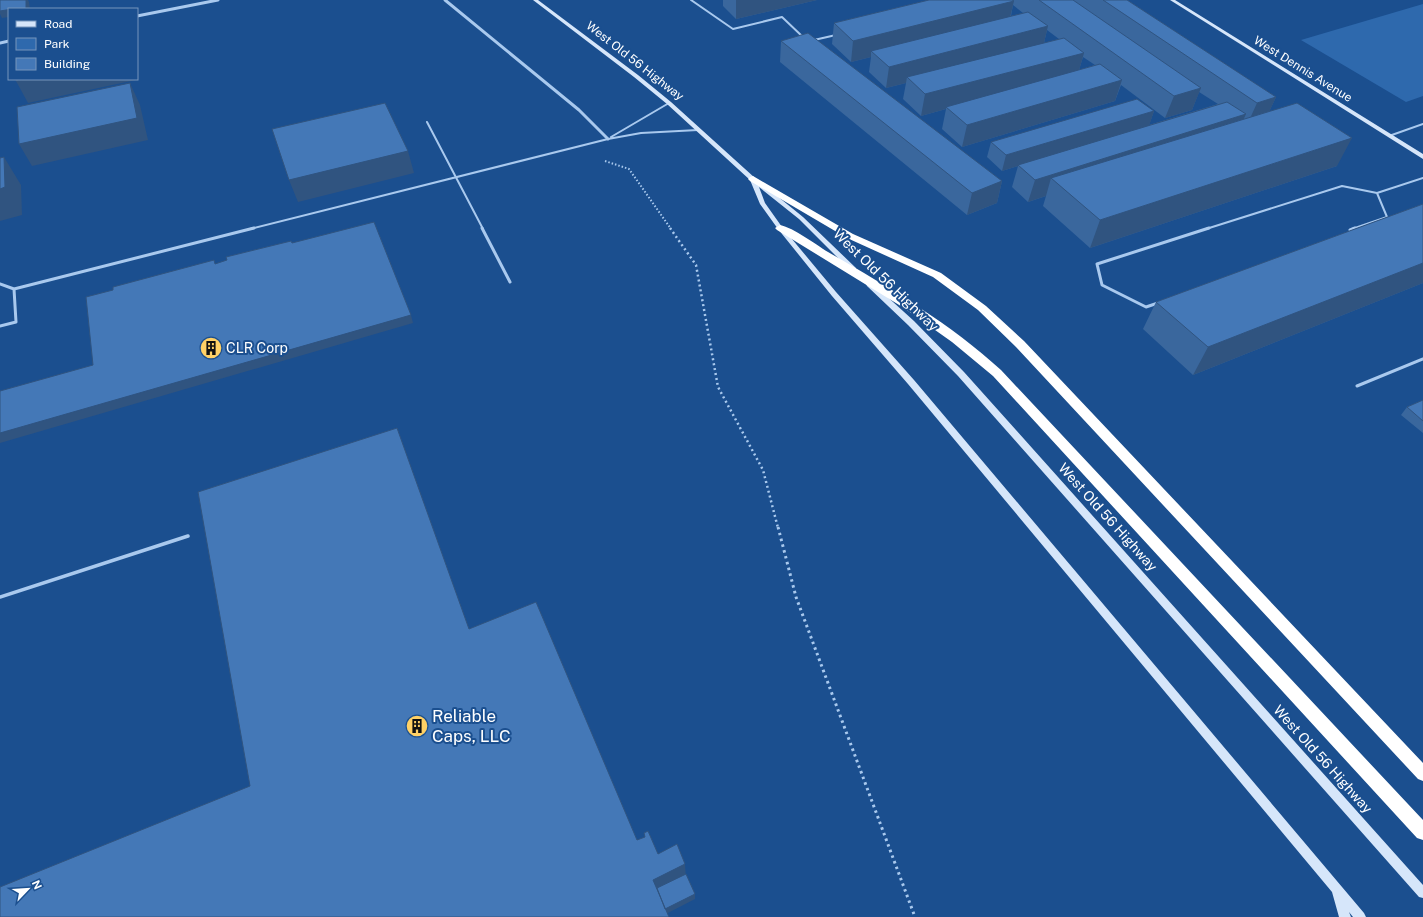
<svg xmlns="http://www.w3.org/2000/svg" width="1423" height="917" font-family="'Public Sans',sans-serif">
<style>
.green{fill:#2e69ad}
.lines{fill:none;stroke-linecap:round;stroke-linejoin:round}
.path-far2{stroke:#a9c9ee;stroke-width:2;stroke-dasharray:1.5 2;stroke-linecap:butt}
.path-far1{stroke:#a9c9ee;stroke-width:2.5;stroke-dasharray:2 3;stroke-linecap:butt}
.path{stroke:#a9c9ee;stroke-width:3;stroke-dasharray:2.5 3.5;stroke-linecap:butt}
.lane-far2{stroke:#a9c9ee;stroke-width:2}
.lane-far1{stroke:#a9c9ee;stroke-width:3}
.lane{stroke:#a9c9ee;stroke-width:3.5}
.street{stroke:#a9c9ee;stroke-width:3}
.secondary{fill:#d6e6fa;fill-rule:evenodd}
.highway{fill:#fff;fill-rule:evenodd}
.wall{fill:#3a679d;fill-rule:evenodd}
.shaded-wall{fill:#305480}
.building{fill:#4478b7;stroke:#305480}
.labels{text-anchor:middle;stroke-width:4;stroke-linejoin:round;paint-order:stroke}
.far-street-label{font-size:12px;fill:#fff;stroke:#1b4f8f}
.street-label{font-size:14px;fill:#fff;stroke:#1b4f8f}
.poi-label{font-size:14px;fill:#fff;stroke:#1b4f8f;text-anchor:start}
.near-poi-label{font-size:17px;fill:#fff;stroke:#1b4f8f;text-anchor:start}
</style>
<rect width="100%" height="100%" fill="#1b4f8f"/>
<!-- green -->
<path class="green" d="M1423,4V96L1406,102L1301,40Z"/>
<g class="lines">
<!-- path-far2 -->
<path class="path-far2" d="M605,161L629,169L671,229"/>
<!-- path-far1 -->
<path class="path-far1" d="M670,228L696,265L718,387L763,470L778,528"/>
<!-- path -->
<path class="path" d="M778,527L796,597L915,917"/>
<!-- lane-far2 -->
<path class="lane-far2" d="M691,0L733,29L782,17L804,38
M814,40L836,35
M427,122L483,229
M1389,136L1423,124
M611,137L669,103
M250,229L608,139L641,133L698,130
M1206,229L1342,186L1377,193L1423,178
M1352,229L1387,217L1377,193"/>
<!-- lane-far1 -->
<path class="lane-far1" d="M482,228L510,282
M1350,230L1355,228
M0,284L14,289L254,228
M1158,303L1146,307L1102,285L1097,264L1209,228
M0,326L16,322L14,289
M1357,386L1423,359"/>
<!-- lane -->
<path class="lane" d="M0,597L188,536"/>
<!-- street -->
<path class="street" d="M445,0L579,110L608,139
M137,16L218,0
M0,43L9,41"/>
<!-- secondary -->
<path class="secondary" d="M533,0H538L638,75L671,102L755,178L803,217L856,268V272H852L799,219L759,187L765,203L782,227L836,292L914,380L1364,913L1366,917H1353L1349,912L1351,917H1339L1332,892L908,384L832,296L778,229L760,204L750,180L667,104L634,77Z
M1170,0H1175L1423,154V159Z
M867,282H871L914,321L964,372L1423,885V898L1419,897L958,376L908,325L867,286L866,284Z"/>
<!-- highway -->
<path class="highway" d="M753,176L853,234L941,273L986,306L1024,341L1423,763V781L1418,779L1016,347L978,310L933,277L847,238L750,181L748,179L750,177Z
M780,225C794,228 815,244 828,252C887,286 951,324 1001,370L1423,820V840L1417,838L993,376L952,342L904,308L777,230L775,228Z"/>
</g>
<!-- wall -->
<path class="wall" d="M723,0H817L736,19L723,6Z
M929,0H1127L1276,97L1269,112L1337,166L1090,248L1043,206L1046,196L1028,202L1012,187L1018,166L1002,171L987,157L991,142L1154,111L1149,125L1218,104L1199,92L1192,110L1165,118L1121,85L1115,101L962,147L942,129L946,109L921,116L903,99L906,83L886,88L869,72L871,57L851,62L832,44L834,23ZM1013,5L1023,13L1011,16ZM1047,30L1059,39L1044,43ZM1083,57L1095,65L1079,70Z
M781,41L1002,181L997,203L967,215L780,62Z
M1423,204V283L1193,375L1143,329L1156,302Z
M1423,400V433L1401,415L1407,407Z"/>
<!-- shaded-wall -->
<path class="shaded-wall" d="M26,0H28L29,2L30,9H26Z
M736,0H817L736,19Z
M1014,1L1009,22L871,51V57L851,62L853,41Z
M9,9V17L2,18L0,14V11Z
M1048,26L1043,47L907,77L906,83L886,88L889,67Z
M1084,53L1078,74L946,107V109L921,116L925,94Z
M27,79H136V80L28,103L16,81Z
M1122,80L1115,101L962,147L967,125Z
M130,83L140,105L148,140L32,166L19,144Z
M1201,88L1192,110L1165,118L1174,96Z
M1276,97L1266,119L1247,125L1257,103Z
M1154,111L1149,126L1002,171L1006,155Z
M1246,114L1236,136L1051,178L1046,196L1028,202L1035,180Z
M1352,138L1337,166L1090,248L1100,220Z
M408,151L414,173L298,202L289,180Z
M4,157L21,185L22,215L0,221V189Z
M1002,181L997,203L967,215L972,193Z
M1423,263V283L1193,375L1208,347Z
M411,315L413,323L0,443V433Z
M685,864L686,879L656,894L653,880Z
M695,894V899L664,915L663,910Z"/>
<!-- building -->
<path class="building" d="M0,0H26V9H12L0,11Z
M929,0H1012L1014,1L853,41L834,23Z
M1039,0H1073L1201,88L1174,96Z
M1103,0H1127L1276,97L1257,103Z
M1028,12L1048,26L889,67L871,51Z
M808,33L1002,181L972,193L781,41Z
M1064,38L1084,53L925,94L907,77Z
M1100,64L1122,80L967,125L946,107Z
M16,79H27L16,81Z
M130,83L137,118L19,144L17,107Z
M1137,99L1154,111L1006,155L991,142Z
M1227,102L1246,114L1035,180L1018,165Z
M385,103L408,151L289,180L272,129Z
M1297,103L1352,138L1100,220L1051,178Z
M4,157L5,187L0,189V158Z
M1423,204V263L1208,347L1156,302Z
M374,222L411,315L0,433V391L93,365L86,297L113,290V287L214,260L215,264L227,260L226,257L291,241L292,243Z
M1423,400V421L1407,407Z
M397,428L469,629L536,602L637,840L645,837L644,833L648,831L658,854L677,844L685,864L653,880L669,917H0V887L250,786L198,492Z
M686,874L695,894L665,909L657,888Z"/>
<!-- icons -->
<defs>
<g id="building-disc" transform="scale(1.15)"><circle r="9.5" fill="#ffd166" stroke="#1b4f8f"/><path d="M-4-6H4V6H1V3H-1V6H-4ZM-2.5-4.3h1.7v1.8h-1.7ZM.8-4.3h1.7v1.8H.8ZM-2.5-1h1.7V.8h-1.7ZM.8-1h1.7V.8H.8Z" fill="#111"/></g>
</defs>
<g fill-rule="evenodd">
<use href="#building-disc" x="211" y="348"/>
<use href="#building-disc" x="417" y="726"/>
</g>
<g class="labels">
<!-- far-street labels -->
<g class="far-street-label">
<text transform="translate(635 61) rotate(38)" y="4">West Old 56 Highway</text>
<text transform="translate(1303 69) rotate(32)" y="4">West Dennis Avenue</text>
</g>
<!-- street labels -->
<g class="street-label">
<text transform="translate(886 280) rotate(44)" y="5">West Old 56 Highway</text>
<text transform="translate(1108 517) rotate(48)" y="5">West Old 56 Highway</text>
<text transform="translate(1323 759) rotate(48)" y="5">West Old 56 Highway</text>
</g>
<!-- poi labels -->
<g class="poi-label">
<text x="226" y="353">CLR Corp</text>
</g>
<!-- near-poi labels -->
<g class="near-poi-label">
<text x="432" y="722">Reliable<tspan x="432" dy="20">Caps, LLC</tspan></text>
</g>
</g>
<!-- legend -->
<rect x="8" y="8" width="130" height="72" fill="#1b4f8f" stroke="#7695bc"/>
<rect x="16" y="21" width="20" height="6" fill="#d6e6fa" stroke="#7695bc"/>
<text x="44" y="28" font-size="12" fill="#ffffff">Road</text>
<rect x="16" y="38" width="20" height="12" fill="#2e69ad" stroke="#7695bc"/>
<text x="44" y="48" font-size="12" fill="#ffffff">Park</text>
<rect x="16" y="58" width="20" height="12" fill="#4478b7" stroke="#7695bc"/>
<text x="44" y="68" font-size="12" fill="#ffffff">Building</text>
<!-- north arrow -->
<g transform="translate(28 889) rotate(65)" stroke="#1b4f8f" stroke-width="3" paint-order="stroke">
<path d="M0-3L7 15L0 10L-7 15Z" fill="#ffffff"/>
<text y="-6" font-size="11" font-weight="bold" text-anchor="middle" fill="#ffffff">N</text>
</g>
</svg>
